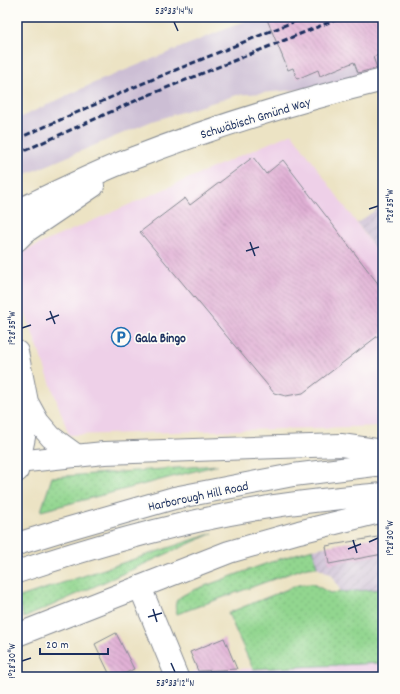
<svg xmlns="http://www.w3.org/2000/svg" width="400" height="694" font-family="Dekko,sans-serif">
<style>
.built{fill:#eed0e8}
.industrial{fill:url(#industrial-furrows)}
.railway{fill:#ccbed4}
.grass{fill:url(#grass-dots);stroke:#568276}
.building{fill:url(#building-back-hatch)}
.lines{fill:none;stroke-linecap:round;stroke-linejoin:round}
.minor-casing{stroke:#848991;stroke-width:24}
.tertiary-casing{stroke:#848991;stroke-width:24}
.trunk-casing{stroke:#848991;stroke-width:24}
.minor{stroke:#fff;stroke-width:22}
.tertiary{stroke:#fff;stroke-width:22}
.trunk{stroke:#fff;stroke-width:22}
.rail{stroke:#1b2f5e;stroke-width:3;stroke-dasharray:6 3;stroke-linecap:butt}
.ticks{fill:none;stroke:#1b2f5e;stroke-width:1.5}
.labels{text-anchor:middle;stroke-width:3.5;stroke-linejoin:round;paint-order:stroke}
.street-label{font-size:13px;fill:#1b2f5e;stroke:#fdfcf7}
.poi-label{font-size:13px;font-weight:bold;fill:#1b2f5e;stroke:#fdfcf7;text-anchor:start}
.neatline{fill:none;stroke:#1b2f5e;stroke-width:1.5}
.ticks-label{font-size:10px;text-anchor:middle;fill:#1b2f5e}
</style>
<defs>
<pattern id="industrial-furrows" width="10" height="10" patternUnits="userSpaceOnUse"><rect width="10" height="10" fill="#ccbed4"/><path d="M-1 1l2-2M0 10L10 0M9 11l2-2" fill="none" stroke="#a59baf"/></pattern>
<pattern id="grass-dots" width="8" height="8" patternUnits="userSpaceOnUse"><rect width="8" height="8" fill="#92d68f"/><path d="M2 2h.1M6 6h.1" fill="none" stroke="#7db87e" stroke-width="1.8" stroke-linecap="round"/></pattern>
<pattern id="building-back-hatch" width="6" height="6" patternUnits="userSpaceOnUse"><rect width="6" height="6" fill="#e1b0d5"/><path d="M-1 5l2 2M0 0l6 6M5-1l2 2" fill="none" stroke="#b690b0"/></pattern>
</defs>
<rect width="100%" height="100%" fill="#fdfcf7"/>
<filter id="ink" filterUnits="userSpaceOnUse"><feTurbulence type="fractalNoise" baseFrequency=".025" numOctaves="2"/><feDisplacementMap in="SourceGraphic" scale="8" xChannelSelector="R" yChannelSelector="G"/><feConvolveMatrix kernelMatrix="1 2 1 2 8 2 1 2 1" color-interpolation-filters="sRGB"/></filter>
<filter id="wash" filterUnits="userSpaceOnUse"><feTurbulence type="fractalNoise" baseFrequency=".012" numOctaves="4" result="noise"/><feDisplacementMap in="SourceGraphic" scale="16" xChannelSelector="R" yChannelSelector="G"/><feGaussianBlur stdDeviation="0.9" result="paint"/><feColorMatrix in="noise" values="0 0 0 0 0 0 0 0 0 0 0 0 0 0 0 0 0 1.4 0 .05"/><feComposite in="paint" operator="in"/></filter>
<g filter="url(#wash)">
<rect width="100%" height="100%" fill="#ece3c4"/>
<!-- built -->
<path class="built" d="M292,133L383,260V426L69,435L17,290V254Z
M383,663V677H195L192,671Z"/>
<!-- industrial -->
<path class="industrial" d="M383,205V260L357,223Z
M383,536V589L341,592L332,575L317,567L313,549Z"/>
<!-- railway -->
<path class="railway" d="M255,17H383V71L319,88L237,95L152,121L17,178V119L94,83Z"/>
<!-- grass -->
<path class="grass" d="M218,465L41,511L52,477Z
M213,533L24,618L17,598Z
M313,549L317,567H307L177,614C176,609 174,605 177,600C182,593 208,585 216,582C248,570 280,558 313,549Z
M313,584L330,593L383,589V663L253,669L228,613L298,585Z"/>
<g id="blocks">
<!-- building -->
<path class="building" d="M266,17H383V53L373,57L377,68L358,73L354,62L320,76L318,70L297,79L293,68L288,70Z
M253,157L266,174L283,160L383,290V332L303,393L286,396L274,393L140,232L185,198L190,205Z
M383,536V554L329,564L326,546Z
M116,633L134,669L118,677H111L95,644Z
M224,638L237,669L198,671L190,652Z"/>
</g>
</g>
<g filter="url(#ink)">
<use href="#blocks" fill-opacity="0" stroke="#848991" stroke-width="1"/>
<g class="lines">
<!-- minor casing -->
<g class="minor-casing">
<path id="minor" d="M140,587L177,677"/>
</g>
<!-- tertiary casing -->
<g class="tertiary-casing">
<path id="tertiary" d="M17,211C54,193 92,174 131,159C213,127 297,101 383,80
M17,240L25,232L93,186
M17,352L27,402L24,437L17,471
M27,402L38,422L51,437L77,456"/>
</g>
<!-- trunk casing -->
<g class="trunk-casing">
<path id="trunk" d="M17,462L104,453L341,445L383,451
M17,544L56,532L174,498L293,475L383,464
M17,572C97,545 179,522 263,508C303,501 343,498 383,494
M17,635L229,552L299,532L383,511"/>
</g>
<!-- minor -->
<use href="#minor" class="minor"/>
<!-- tertiary -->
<use href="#tertiary" class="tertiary"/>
<!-- trunk -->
<use href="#trunk" class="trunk"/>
<!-- rail -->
<path class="rail" d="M17,139L139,85L305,17
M17,154L144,97L342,17"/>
</g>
</g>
<!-- ticks -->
<path class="ticks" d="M174,22L178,31M369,209L378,206M250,242L255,256M246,251L259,247M50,311L55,324M46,320L59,315M22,328L31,325M353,540L357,553M369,542L378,538M348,549L361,544M153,609L157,622M148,617L162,613M22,661L31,658M171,663L175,672"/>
<!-- icons -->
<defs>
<g id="parking-ring" transform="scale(1)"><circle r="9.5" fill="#fdfcf7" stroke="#1f6fb2" stroke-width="1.5"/><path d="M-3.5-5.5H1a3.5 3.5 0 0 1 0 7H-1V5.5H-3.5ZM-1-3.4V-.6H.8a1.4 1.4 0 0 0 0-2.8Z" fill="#1f6fb2"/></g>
</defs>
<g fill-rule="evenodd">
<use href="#parking-ring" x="121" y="337"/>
</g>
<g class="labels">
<!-- street labels -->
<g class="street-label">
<text transform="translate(255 117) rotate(-17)" y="5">Schwäbisch Gmünd Way</text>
<text transform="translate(198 495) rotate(-12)" y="5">Harborough Hill Road</text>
</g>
<!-- poi labels -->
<g class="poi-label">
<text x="135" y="342">Gala Bingo</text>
</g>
</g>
<!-- margin -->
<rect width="400" height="694" fill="none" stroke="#fdfcf7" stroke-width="44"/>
<!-- scale -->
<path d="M40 648v6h68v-6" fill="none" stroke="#1b2f5e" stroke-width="2"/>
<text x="46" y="648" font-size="12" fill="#1b2f5e" stroke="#fdfcf7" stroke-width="3" paint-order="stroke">20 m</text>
<rect x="22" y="22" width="356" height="650" class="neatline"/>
<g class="ticks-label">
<text x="174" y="14">53°33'14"N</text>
<text transform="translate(389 206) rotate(-90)" y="4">1°28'35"W</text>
<text transform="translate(11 328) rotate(-90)" y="4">1°28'35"W</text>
<text transform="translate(389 538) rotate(-90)" y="4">1°28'30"W</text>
<text transform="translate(11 661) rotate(-90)" y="4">1°28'30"W</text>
<text x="175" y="686">53°33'12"N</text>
</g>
</svg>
